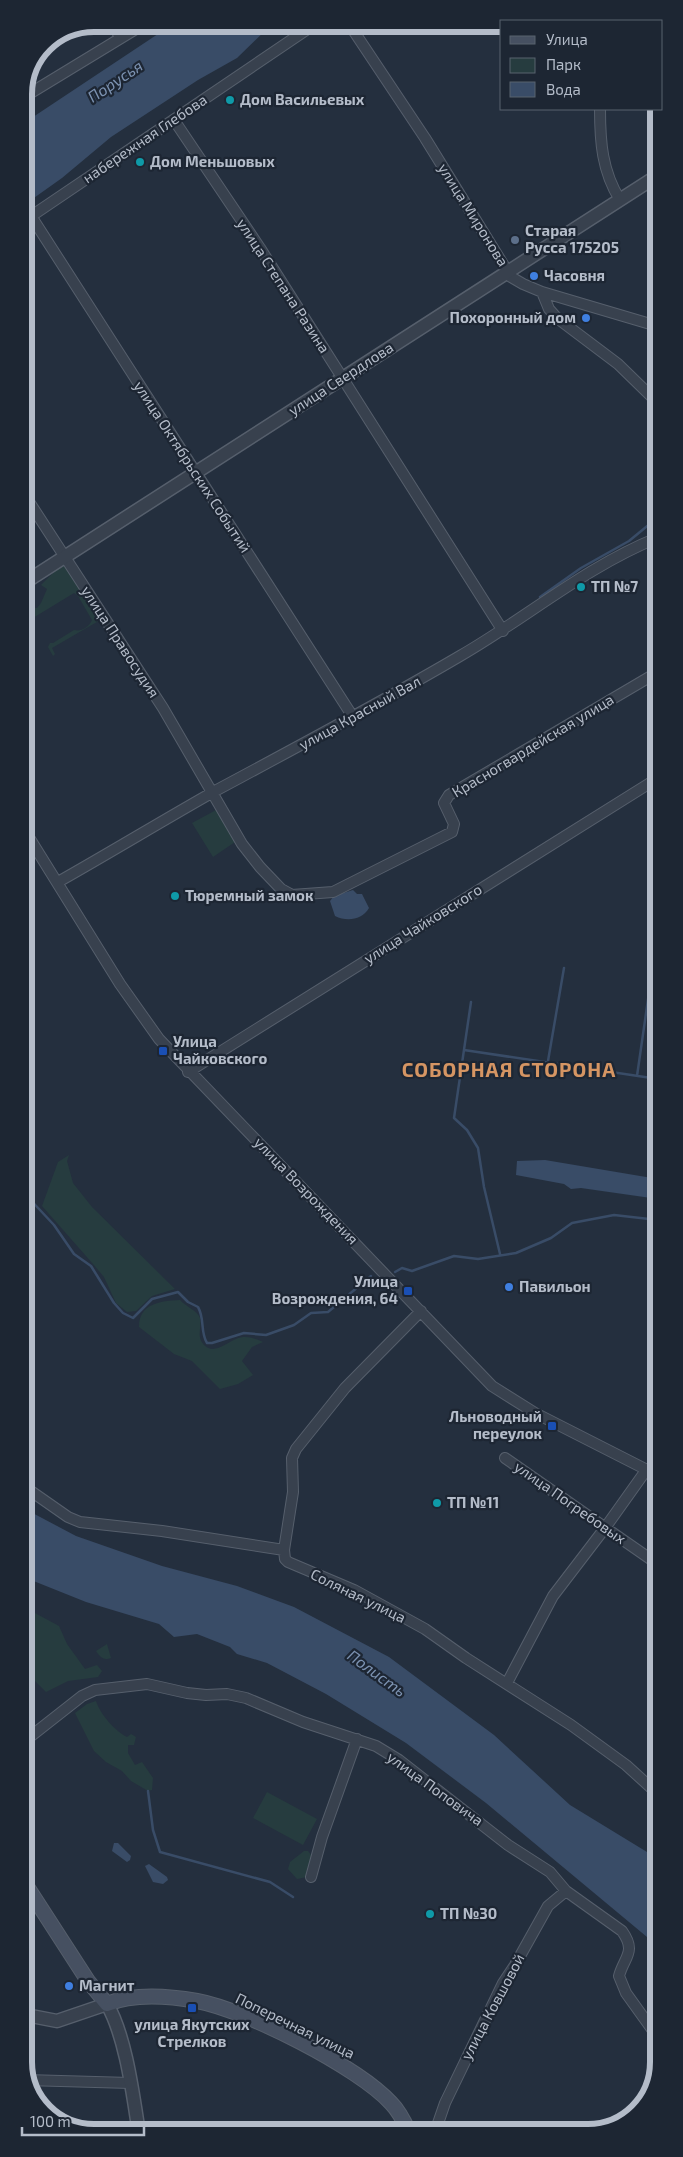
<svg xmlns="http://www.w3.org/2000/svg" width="683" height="2157" font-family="'Exo 2',sans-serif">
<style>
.green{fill:#263c3f}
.water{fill:#394c67}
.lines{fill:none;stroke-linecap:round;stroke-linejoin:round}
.stream{stroke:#394c67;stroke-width:2.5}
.minor-casing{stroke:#565f6c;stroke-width:12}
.tertiary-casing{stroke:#565f6c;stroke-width:15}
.secondary-casing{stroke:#565f6c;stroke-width:16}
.minor{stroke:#38414e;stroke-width:10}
.tertiary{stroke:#38414e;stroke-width:12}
.secondary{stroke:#465061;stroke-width:14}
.culture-dot{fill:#0f9aa8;stroke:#1d2633;stroke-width:2}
.service-dot{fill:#5c6f8a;stroke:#1d2633;stroke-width:2}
.shop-dot{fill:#3f7fe0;stroke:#1d2633;stroke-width:2}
.transit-dot{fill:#1a4fb4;stroke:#1d2633;stroke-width:2}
.labels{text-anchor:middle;stroke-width:4.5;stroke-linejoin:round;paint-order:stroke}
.poi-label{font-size:15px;font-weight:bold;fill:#b4bcc9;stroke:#1d2633;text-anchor:start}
.street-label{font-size:15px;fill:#b4bcc9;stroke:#1d2633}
.water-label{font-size:16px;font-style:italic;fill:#7c92b1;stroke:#1d2633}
.district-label{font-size:20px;font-weight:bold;letter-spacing:1px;fill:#d59563;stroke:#1d2633}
.rim{fill:none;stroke:#b4bcc9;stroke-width:6}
</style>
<rect width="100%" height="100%" fill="#242f3e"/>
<!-- green -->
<path class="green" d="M62,564H66L102,619L52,648L55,654L53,656L48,647L50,643H53L74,630C81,632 89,627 92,620L78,596L74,593L33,618L30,608H37L41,603L47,589L41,585Z
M216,810L235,842L213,857L192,823Z
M69,1155L67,1161L73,1183L92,1207L175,1289L152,1296L136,1311L127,1312L116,1303L104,1277L93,1264L42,1206L58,1162Z
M180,1300C185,1306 198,1311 200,1318C202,1328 196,1337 204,1345C214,1355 226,1343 236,1339C245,1335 254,1338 263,1342L252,1347L242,1361L253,1375L238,1384L220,1389L192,1361L174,1354L139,1327C139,1303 161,1301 180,1300Z
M35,1613L59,1626L67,1644L85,1669L97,1665L102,1671L98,1677L68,1681L46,1692L32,1678L26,1650V1617Z
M107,1644L111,1658C104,1661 100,1657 96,1651Z
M96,1701C100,1714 115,1731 127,1737L131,1734L136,1737L134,1745H128V1753L135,1765L142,1762L153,1778L152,1790L148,1791L131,1781L122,1771L106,1762L94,1751L75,1713L87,1704Z
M267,1792L317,1819L303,1845L253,1818Z
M304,1851H308L312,1856L307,1877L297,1879L288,1869L290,1862Z"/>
<!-- water -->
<path class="water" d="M173,24H272L237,58L198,80L111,137L62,178L24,205V123Z
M353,890L357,894H362L369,908C362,920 347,922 335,916L330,901L334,896Z
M545,1160L658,1179V1199L581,1188L571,1189L564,1184L516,1175L517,1161Z
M25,1509L76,1536L162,1566L237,1586L294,1607L389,1657L494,1735L570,1805L647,1852L659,1863V1947L486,1803L406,1743L326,1694L267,1663L237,1654L230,1647L197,1634L174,1637L159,1624L86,1602L26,1578Z
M114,1843H118L131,1856L130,1860L127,1862L112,1851Z
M149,1864L167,1877L168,1880L163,1884L153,1882L145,1866Z"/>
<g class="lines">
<!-- stream -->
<path class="stream" d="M540,597L581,568L629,541L657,518
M471,1002L454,1118L467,1130L478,1148L484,1187L500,1254
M464,1050L658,1079
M548,1061L564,968
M637,1076L658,930
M25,1194L54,1225L74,1254L91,1266L114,1303L123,1313L133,1318L152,1299L178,1292L188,1302L198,1307C205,1319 200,1332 207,1343H212L244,1333L266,1335L294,1325L311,1313L328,1312L371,1276
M395,1272L402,1268L412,1271L454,1256L478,1259L516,1253L551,1238L572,1223L614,1215L658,1220
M148,1791L153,1830L160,1852L270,1882L293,1897"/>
<!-- minor casing -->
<g class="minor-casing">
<path id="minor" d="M112,24L121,38
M349,24L425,138L511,277L523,284L542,292L657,326
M24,97L144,24
M600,109C600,142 602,171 620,200
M174,120L260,248L503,631
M31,216L353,717
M24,221L315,24
M542,292L549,309L557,318L618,364L657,402
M24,494L163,708L242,844L260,867L281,889L292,895L333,892L452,832L454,824L444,803L449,795L658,672
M25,831L120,984L159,1039L492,1386L535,1413L659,1476
M58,882C111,852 162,821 215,791C297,747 380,703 460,656C526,618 587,566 657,538
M188,1072L658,778
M505,1458L659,1565
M25,1487L68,1517L80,1522L162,1531L284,1550L285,1559L288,1562L354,1590L425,1629L466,1658L571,1725L626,1765L659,1795
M284,1550L293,1492L292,1458L296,1449L345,1388L421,1311
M507,1683L553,1596L605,1528L647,1469
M26,1740L82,1696L95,1690L147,1684L187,1693L206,1695L227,1694L246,1698L303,1722L376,1746L399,1760L508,1845L550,1872L566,1891L622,1931C637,1952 624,1957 619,1976L626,1993L659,2039
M311,1877L322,1837L357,1739
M26,2080L130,2083
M435,2132L445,2103L503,1983L515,1965L548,1906L566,1891"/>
</g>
<!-- tertiary casing -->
<g class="tertiary-casing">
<path id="tertiary" d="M24,583L657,176
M26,2015L57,2021L107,2004C126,2037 133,2095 139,2133"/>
</g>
<!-- secondary casing -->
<g class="secondary-casing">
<path id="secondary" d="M26,1885L88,1981L107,2004C134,1993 169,1996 197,2001C246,2010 358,2067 391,2103C399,2111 404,2121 409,2132"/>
</g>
<!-- minor -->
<use href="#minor" class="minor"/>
<!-- tertiary -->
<use href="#tertiary" class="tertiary"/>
<!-- secondary -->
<use href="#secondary" class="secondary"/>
</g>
<!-- markers -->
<g class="culture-dot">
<circle cx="230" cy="100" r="5"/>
<circle cx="140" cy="162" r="5"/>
<circle cx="581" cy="587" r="5"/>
<circle cx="175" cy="896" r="5"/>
<circle cx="437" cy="1503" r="5"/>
<circle cx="430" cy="1914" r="5"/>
</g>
<circle class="service-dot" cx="515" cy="240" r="5"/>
<g class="shop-dot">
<circle cx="534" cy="276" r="5"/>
<circle cx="586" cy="318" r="5"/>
<circle cx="509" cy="1287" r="5"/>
<circle cx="69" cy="1986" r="5"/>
</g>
<g class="transit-dot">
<rect x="158" y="1046" width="10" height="10" rx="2.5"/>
<rect x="403" y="1286" width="10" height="10" rx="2.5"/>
<rect x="547" y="1421" width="10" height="10" rx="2.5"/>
<rect x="187" y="2003" width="10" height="10" rx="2.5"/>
</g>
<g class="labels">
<!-- poi labels -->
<g class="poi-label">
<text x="240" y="105">Дом Васильевых</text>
<text x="150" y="167">Дом Меньшовых</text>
<text x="525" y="236">Старая<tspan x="525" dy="17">Русса 175205</tspan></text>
<text x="544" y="281">Часовня</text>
<text x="576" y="323" text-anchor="end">Похоронный дом</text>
<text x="591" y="592">ТП №7</text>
<text x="185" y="901">Тюремный замок</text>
<text x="173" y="1047">Улица<tspan x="173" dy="17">Чайковского</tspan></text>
<text x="398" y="1287" text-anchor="end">Улица<tspan x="398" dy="17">Возрождения, 64</tspan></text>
<text x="519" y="1292">Павильон</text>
<text x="542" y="1422" text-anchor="end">Льноводный<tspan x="542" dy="17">переулок</tspan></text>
<text x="447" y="1508">ТП №11</text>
<text x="440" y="1919">ТП №30</text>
<text x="79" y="1991">Магнит</text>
<text x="192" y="2030" text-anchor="middle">улица Якутских<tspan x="192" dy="17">Стрелков</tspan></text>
</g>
<!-- street labels -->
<g class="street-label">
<text transform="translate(145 139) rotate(-34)" y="5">набережная Глебова</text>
<text transform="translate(473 215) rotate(58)" y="5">улица Миронова</text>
<text transform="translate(283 286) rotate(57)" y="5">улица Степана Разина</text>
<text transform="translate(341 379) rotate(-33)" y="5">улица Свердлова</text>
<text transform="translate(192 467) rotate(57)" y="5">улица Октябрьских Событий</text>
<text transform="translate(120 642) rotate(57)" y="5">улица Правосудия</text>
<text transform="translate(360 713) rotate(-29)" y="5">улица Красный Вал</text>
<text transform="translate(533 746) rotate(-31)" y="5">Красногвардейская улица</text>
<text transform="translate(423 924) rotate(-32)" y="5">улица Чайковского</text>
<text transform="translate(306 1191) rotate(46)" y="5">улица Возрождения</text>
<text transform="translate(570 1503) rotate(35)" y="5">улица Погребовых</text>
<text transform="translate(358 1596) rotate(26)" y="5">Соляная улица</text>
<text transform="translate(435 1789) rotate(36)" y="5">улица Поповича</text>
<text transform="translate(493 2007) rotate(-62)" y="5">улица Ковшовой</text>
<text transform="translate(295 2026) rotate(26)" y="5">Поперечная улица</text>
</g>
<!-- water labels -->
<g class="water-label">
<text transform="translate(115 81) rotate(-34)" y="6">Порусья</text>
<text transform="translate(377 1673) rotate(36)" y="6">Полисть</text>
</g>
<!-- district labels -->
<g class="district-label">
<text x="509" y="1077">СОБОРНАЯ СТОРОНА</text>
</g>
</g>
<!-- crop -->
<path d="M0 0H683V2157H0ZM94 32H588A62 62 0 0 1 650 94V2062A62 62 0 0 1 588 2124H94A62 62 0 0 1 32 2062V94A62 62 0 0 1 94 32Z" fill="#1d2633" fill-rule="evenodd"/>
<path class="rim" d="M94 32H588A62 62 0 0 1 650 94V2062A62 62 0 0 1 588 2124H94A62 62 0 0 1 32 2062V94A62 62 0 0 1 94 32Z"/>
<!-- legend -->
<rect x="500" y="20" width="162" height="90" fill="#1d2633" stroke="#59626f"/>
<rect x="510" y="36" width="25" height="8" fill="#465061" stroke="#59626f"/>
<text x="546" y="45" font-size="15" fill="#b4bcc9">Улица</text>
<rect x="510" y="58" width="25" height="15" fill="#263c3f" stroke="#59626f"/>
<text x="546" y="70" font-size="15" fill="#b4bcc9">Парк</text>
<rect x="510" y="82" width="25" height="15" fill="#394c67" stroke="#59626f"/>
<text x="546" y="95" font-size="15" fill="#b4bcc9">Вода</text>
<!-- scale -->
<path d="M22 2127v8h122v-8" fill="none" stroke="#b4bcc9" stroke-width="2.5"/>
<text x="30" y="2127" font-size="15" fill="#b4bcc9" stroke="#1d2633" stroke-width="4" paint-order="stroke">100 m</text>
</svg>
